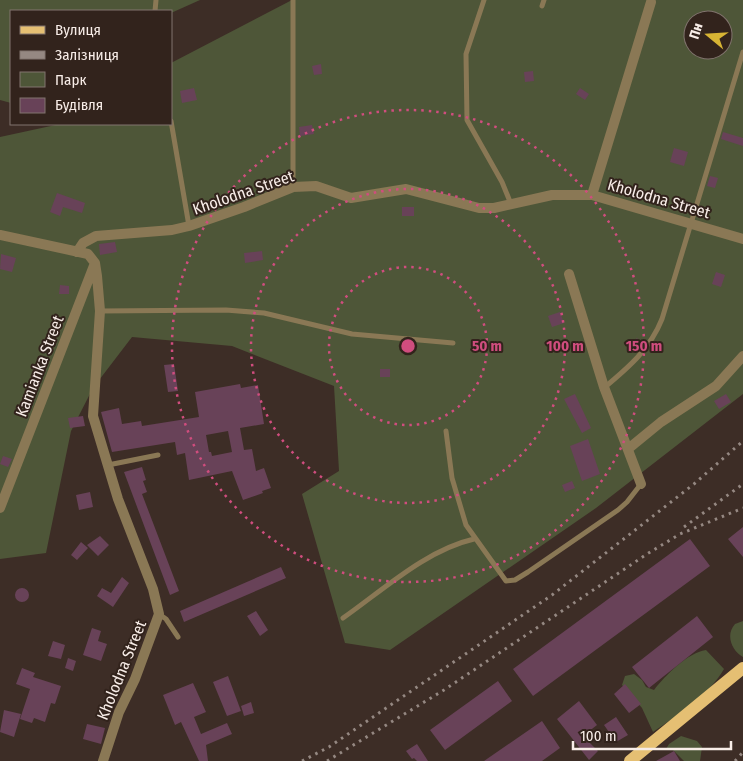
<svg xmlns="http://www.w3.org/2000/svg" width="743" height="761" font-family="'Fira Sans Condensed',sans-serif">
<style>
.green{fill:#4e5638;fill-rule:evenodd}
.building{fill:#684258;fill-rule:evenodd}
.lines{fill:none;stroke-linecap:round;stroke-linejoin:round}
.service{stroke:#8a7855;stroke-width:5}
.minor{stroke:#8a7855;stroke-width:10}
.primary{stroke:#e5bf73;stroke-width:12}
.rail{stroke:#958882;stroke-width:3;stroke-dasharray:2.5 5;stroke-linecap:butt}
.ring{fill:none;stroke:#d04d7e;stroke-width:2.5;stroke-dasharray:2.5 5}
.labels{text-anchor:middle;stroke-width:4;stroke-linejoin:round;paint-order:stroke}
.street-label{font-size:16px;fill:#f8ede8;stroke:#32231c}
.centre{fill:#d04d7e;stroke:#32231c;stroke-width:2.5}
.ring-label{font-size:15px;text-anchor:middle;font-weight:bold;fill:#d04d7e;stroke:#32231c;stroke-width:4;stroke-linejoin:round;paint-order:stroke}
</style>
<rect width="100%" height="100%" fill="#3d2d26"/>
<!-- green -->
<path class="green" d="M0,0H200L171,13V11H11V103L0,100Z
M292,0H743V394L596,508L390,650L345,643L302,494L339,471L334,386L232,346L132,337L93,388L71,431L46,553L0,559V137L60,124H171V63ZM693,20H723V50H693Z
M743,621V657C732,651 725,635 735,624Z
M706,650L724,669C709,695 678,715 653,732L642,708L622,685L625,676L634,674L642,680L646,687L654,690C666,675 687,653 706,650Z
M681,736L697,741L702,747L700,761H684L673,750L666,749L669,744Z"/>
<!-- building -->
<path class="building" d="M321,64L322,74L314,75L312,66Z
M533,71L534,81L525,82L524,72Z
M194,88L197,100L182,103L180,91Z
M580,88L589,94L585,100L576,94Z
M312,125L314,134L300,136L299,127Z
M723,132L743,138V146L721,139Z
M674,148L688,152L684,166L670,162Z
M710,176L718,178L715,188L707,186Z
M57,193L85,203L82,213L63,207L60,216L50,212Z
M402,207H414V216H402Z
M115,242L117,252L100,255L99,244Z
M262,251L263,260L245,263L244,253Z
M1,254L16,258L12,272L0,269Z
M716,272L725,275L721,287L712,284Z
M60,285L69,286V294H59Z
M560,312L564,323L552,327L548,316Z
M637,338L642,345L633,352L628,346Z
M174,364L178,391L168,392L164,365Z
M380,369H390V377H380Z
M240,384L241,388L258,385L264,424L240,428L244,450L252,449L256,471L264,468L271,488L262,491L263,493L243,500L232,471L189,480L185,453L177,455L175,442L112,452L101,412L119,408L122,424L141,421L142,426L199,417L195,392ZM228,431L232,452L212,456L211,452H209L206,435Z
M575,394L591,428L582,433L564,399Z
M726,394L731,402L719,409L714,401Z
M83,416L85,426L70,428L68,418Z
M588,439L600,474L582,481L570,446Z
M3,456L12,459L8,467L0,464Z
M142,467L146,480L143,481L147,492L142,494L179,591L170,595L124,472Z
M572,481L575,488L565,492L562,485Z
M90,492L93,507L79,510L76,495Z
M743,527V557L728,539Z
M100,536L109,545L98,556L87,545Z
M690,539L710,566L533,696L513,669Z
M81,542L88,548L77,560L71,555Z
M281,567L286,578L184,622L180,611Z
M122,577L129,583L113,607L97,596L102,588L111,593Z
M15 595a7 7 0 1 1 14 0a7 7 0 1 1-14 0Z
M256,611L268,630L260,636L247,616Z
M697,616L713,637L649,688L632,667Z
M92,628L101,631L98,641L107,644L101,661L83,655Z
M53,641L65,645L61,659L48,656Z
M68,658L76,661L73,671L65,668Z
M22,668L35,673L33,677L61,686L55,704L51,703L45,722L34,718L32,723L20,719L30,689L16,684Z
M228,676L241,711L227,716L213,682Z
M498,681L512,701L445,750L430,730Z
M193,683L206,712L194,717L201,734L227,723L232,734L206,745L208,761H199L181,722L175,725L163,695Z
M625,684L641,704L629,713L614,694Z
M579,701L597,725L583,736L598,751L589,760L557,719Z
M251,702L254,713L244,716L241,706Z
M4,710L21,714L14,737L0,732Z
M616,717L628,735L616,742L604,725Z
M542,721L560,748L542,761H484Z
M87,724L105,728L101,744L83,739Z
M417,744L428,761H417L414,758L412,759L406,751Z
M674,751L680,761H656Z"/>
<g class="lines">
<!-- service -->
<path class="service" d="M484,0L466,54L467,120L502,182L511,204
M542,6L544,0
M155,11L156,0
M171,121L189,226
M293,187V0
M100,311L226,310L264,313L352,334L453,343
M605,387C629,367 650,349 662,319L743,52
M446,431L452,478L466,525L506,581L515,580L528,572L618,510L627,502L641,484
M108,465L158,455
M159,614L166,619L178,637
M343,618C383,590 426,550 474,539"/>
<!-- minor -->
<path class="minor" d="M592,195L651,2
M0,235L88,254L95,263L97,276L100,311L93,416L118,499L153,589L159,614L135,679L119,712L103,761
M77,252L83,243L96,236L172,230L189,226L244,207L293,187L316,186L351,198L406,189L479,208H494L552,195H592L743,239
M569,274L604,387L641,484
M628,449L661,422L716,386L743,356
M0,508L95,263"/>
<!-- primary -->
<path class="primary" d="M630,761L743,668"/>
<!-- rail -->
<path class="rail" d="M684,527L743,484
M302,761L329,747L552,595L694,484L743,441
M327,761L444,690L647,554L680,534L743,508
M735,761L743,752"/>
</g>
<!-- distance rings -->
<g class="ring">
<circle cx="408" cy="346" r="79"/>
<circle cx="408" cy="346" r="157"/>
<circle cx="408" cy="346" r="236"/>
</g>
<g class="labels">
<!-- street labels -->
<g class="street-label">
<text transform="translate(243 192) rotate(-19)" y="6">Kholodna Street</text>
<text transform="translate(659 198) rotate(16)" y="6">Kholodna Street</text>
<text transform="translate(39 366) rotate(-69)" y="6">Kamianka Street</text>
<text transform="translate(121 670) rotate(-68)" y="6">Kholodna Street</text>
</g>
</g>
<circle cx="408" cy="346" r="8" class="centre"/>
<g class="ring-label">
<text x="487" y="351">50 m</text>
<text x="565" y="351">100 m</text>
<text x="644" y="351">150 m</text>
</g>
<!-- legend -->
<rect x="10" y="10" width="162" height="115" fill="#32231c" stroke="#81746e"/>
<rect x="20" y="26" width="25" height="8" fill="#e5bf73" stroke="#81746e"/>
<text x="55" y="35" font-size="15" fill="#f8ede8">Вулиця</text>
<rect x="20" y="51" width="25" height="8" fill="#958882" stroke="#81746e"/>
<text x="55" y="60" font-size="15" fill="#f8ede8">Залізниця</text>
<rect x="20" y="72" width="25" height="15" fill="#4e5638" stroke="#81746e"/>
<text x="55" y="85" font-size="15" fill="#f8ede8">Парк</text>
<rect x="20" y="98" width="25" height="15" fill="#684258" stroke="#81746e"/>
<text x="55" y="110" font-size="15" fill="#f8ede8">Будівля</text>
<!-- north arrow -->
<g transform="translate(708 35) rotate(288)"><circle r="24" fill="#32231c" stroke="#81746e"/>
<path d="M0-4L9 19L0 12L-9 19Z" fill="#d7b434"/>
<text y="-8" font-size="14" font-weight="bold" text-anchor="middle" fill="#f8ede8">Пн</text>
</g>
<!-- scale -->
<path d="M573 741v8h158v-8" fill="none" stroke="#f8ede8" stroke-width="2.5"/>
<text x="580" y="741" font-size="15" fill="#f8ede8" stroke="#32231c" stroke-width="4" paint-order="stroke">100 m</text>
</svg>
